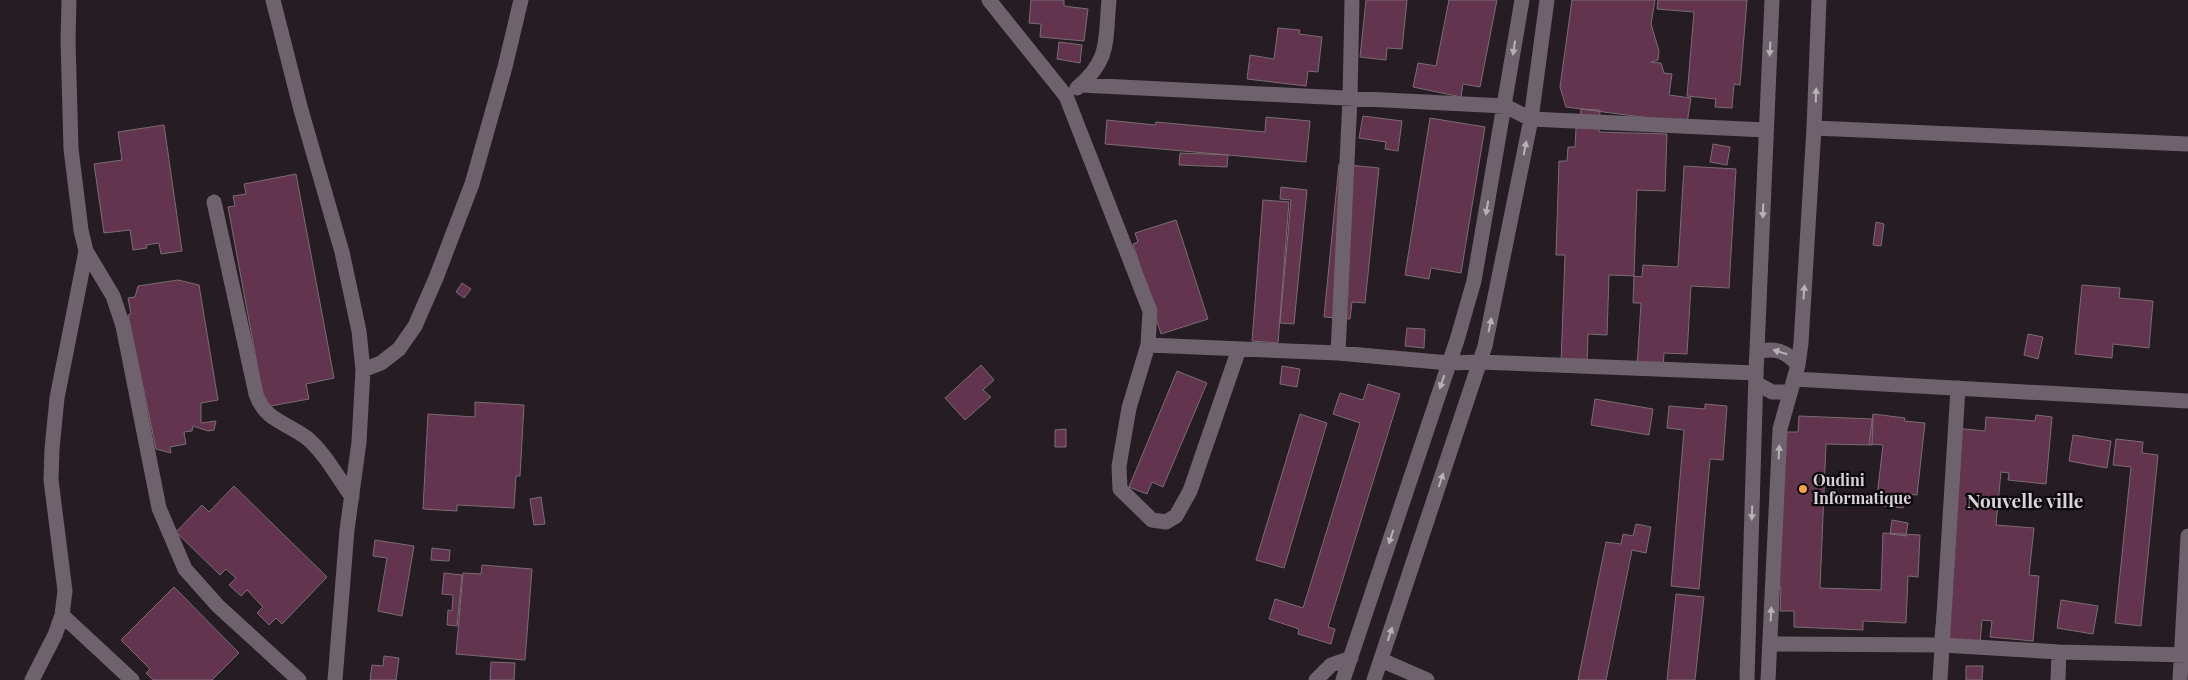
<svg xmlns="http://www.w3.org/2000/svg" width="2188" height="680" font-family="'Playfair Display',serif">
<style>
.building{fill:#63344d;stroke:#7b6c73}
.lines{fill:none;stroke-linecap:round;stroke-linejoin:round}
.street{stroke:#6e636d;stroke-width:15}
.secondary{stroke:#6e636d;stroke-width:15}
.oneway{fill:#b9b1b8}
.poi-dot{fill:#f7a149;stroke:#0b080b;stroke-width:2}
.labels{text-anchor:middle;stroke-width:4.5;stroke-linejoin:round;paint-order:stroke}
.poi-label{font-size:16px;font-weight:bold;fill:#d9d2d8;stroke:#0b080b;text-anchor:start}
.quarter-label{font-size:19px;font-weight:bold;fill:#d9d2d8;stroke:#0b080b}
</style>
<rect width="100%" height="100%" fill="#251c24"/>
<!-- building -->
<path class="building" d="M1031,0H1064V6L1088,9L1084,41L1040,37L1041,24L1029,23Z
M1366,0H1407L1402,49L1387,48L1386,60L1360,57Z
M1449,0H1497L1480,87L1463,84L1461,97L1413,87L1418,63L1436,66Z
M1572,0H1655L1651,24L1659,51L1658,60L1651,62L1661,63L1664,73L1672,74L1669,95L1691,98L1687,123L1566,107L1560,87Z
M1658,0H1747L1740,85L1734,84L1732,108L1715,107L1716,99L1687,96L1694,12L1657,9Z
M1278,28L1300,30L1299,34L1322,37L1318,72L1308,71L1306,86L1247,79L1250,55L1274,59Z
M1059,42L1082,45L1080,63L1057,59Z
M1581,109L1600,110L1599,132L1667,134L1665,191L1637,190L1634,276L1609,275L1607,335L1588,334L1587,364L1561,363L1565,255H1556L1559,161H1567L1568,147H1575L1576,128H1580Z
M1363,116L1402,121L1398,151L1385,149L1386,142L1359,138Z
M1266,117L1310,121L1306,162L1105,144L1107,120L1155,125L1156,122L1265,132Z
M1430,118L1485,127L1461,273L1431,268L1429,279L1405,275Z
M164,125L182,251L161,254L159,243L146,245L147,248L133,250L130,230L104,233L94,164L122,160L118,132Z
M1713,144L1730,147L1727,165L1710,162Z
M1180,153L1228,155L1227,167L1179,165Z
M1339,164L1379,168L1365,303L1352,302L1350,319L1324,317Z
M1684,166L1736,169L1729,288L1691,286L1687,354L1664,353L1663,369L1637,368L1641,303H1633L1634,276L1642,277L1643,265L1678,267Z
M296,174L334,378L306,384L309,399L265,407L228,207L235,206L233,196L246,194L244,184Z
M1281,187L1307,190L1294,324L1280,323L1291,200L1280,199Z
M1263,200L1289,202L1278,343L1252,341Z
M1176,220L1208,319L1161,334L1133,244L1138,242L1135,233Z
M1876,222L1884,224L1881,246L1873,245Z
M178,280L199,285L218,400L201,403V423L216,421L214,430L208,431L193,426L192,431L184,432L186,444L170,447L171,453L156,449L128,315L131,314L128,298L135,297L138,286Z
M462,283L471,289L464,298L456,292Z
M2082,285L2120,288L2119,298L2153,301L2149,348L2113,344L2112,358L2075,354Z
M1407,328L1425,329L1424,348L1405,346Z
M2028,334L2043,337L2038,359L2024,355Z
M981,365L994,380L983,390L991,397L965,420L945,398Z
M1282,366L1300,369L1297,387L1280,384Z
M1177,371L1207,383L1163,487L1152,482L1147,494L1129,487Z
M1368,384L1400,394L1328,627L1335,629L1331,644L1298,634L1299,629L1269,619L1275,599L1303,608L1360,423L1333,414L1340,393L1363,400Z
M1595,399L1653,409L1649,435L1591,425Z
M475,402L524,405L520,476H516L514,508L457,505V511L423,509L428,414L475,417Z
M1705,404L1727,406L1723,460L1710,459L1699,589L1671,586L1684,430L1667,428L1669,406L1705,409Z
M1300,414L1327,423L1284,568L1256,560Z
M1873,414L1905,418L1904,421L1925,423L1917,495L1905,494L1903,508L1876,505L1883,445L1869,444Z
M2036,415L2052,417L2046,484L2008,480L2009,473L2001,472L1996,525L2034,528L2029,575L2039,576L2033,641L1990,637L1992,621L1982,620L1980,643L1935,638L1955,428L1985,431L1986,417L2035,421Z
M1799,416L1873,419L1872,445L1826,444L1820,588L1881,590L1883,533L1920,535L1918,577L1908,576L1906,623L1863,621V630L1794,627V611H1780L1781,587H1778L1785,432H1798Z
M1066,429V447H1055V430Z
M2073,435L2111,441L2107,468L2069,461Z
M2116,439L2143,442L2142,453L2158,455L2141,626L2115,623L2131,467L2113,465Z
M234,486L327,577L282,624L276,618L269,625L257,613L263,607L247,590L241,596L229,585L236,578L226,569L220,575L176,532L202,505L209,512Z
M541,497L545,524L534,525L530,499Z
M1892,520L1908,523L1906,536L1890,534Z
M1636,524L1651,527L1646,553L1632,550L1606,680H1578L1606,542L1621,544L1623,534L1633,536Z
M375,540L414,546L402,616L378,611L387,558L373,556Z
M432,548L450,550L449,561L431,560Z
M482,565L532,569L525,660L456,654L463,573L481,574Z
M444,573L462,575L457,626L447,625L448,610L452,611L453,595L442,594Z
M174,587L239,653L212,680H153L146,673L150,669L121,640Z
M1676,594L1704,597L1695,680H1667Z
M2061,600L2098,606L2093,634L2057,628Z
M384,656L399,658L396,680H370L372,665L383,666Z
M491,662L515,663L514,680H490Z
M1966,666H1983L1982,680H1966Z"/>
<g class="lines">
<!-- street -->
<path class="street" d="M69,0L68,40L71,149L81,230L86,251L113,296L123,326L159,508L185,569L218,606L299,680
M273,0L301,110L342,252L359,331L363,370L359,442L347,530L335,680
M989,0L1066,96L1150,311L1148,345L1129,408L1119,466L1120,489L1152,520L1166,522L1176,516L1190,491L1239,349
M1081,85L1505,106L1531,119L1766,130
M1077,88C1111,59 1105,41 1109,0
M1814,128L2188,144
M214,202L256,394C265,421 286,422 307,438C325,453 338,478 352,497
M1148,345L1338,353L1449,363L1480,362L1756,373
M1338,353L1350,98L1352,0
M363,370L381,363L399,349L415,326L436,278L472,184L505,67L521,0
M62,615L132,680
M1770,644L1942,645L2059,652L2188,655
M1381,660L1427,680
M32,680L55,635L62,615L65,591L51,480L52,449L57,398L86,251
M1316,680L1331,665L1351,658
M1343,680L1457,340L1474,281L1522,0
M1374,680L1485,346L1531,119L1547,0
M1940,680L1958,388
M2058,680L2059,652
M2180,680L2188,536"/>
<!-- secondary -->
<path class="secondary" d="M1757,352C1775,347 1786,351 1798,365
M1794,379L2188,401
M1756,383L1772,392H1790
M1747,680L1756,373L1772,0
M1768,680L1780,429L1798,365L1801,343L1814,128L1819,0"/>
</g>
<!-- one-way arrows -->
<defs><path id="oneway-solid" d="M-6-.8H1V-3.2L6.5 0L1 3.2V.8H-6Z" transform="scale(1.25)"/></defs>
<g class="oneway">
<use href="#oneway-solid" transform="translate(1514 48) rotate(99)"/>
<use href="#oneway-solid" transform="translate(1770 49) rotate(93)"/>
<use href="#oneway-solid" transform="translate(1816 95) rotate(-88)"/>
<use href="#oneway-solid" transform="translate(1525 148) rotate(-79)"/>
<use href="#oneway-solid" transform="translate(1487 208) rotate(100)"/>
<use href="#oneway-solid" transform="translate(1763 211) rotate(92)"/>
<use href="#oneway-solid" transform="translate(1804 292) rotate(-86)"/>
<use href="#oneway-solid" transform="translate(1490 325) rotate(-78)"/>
<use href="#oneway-solid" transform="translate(1780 352) rotate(-163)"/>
<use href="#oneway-solid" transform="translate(1442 382) rotate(109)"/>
<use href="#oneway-solid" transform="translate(1779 452) rotate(-87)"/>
<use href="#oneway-solid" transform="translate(1441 480) rotate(-72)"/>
<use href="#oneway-solid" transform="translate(1752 513) rotate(92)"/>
<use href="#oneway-solid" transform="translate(1391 537) rotate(108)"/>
<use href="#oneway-solid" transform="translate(1771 614) rotate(-87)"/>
<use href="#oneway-solid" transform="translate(1390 634) rotate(-72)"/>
</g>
<!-- markers -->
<circle class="poi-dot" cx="1803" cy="489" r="5"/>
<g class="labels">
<!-- poi labels -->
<g class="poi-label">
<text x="1813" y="486">Oudini<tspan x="1813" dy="18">Informatique</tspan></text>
</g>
<!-- quarter labels -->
<g class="quarter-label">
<text x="2025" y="508">Nouvelle ville</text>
</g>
</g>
</svg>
